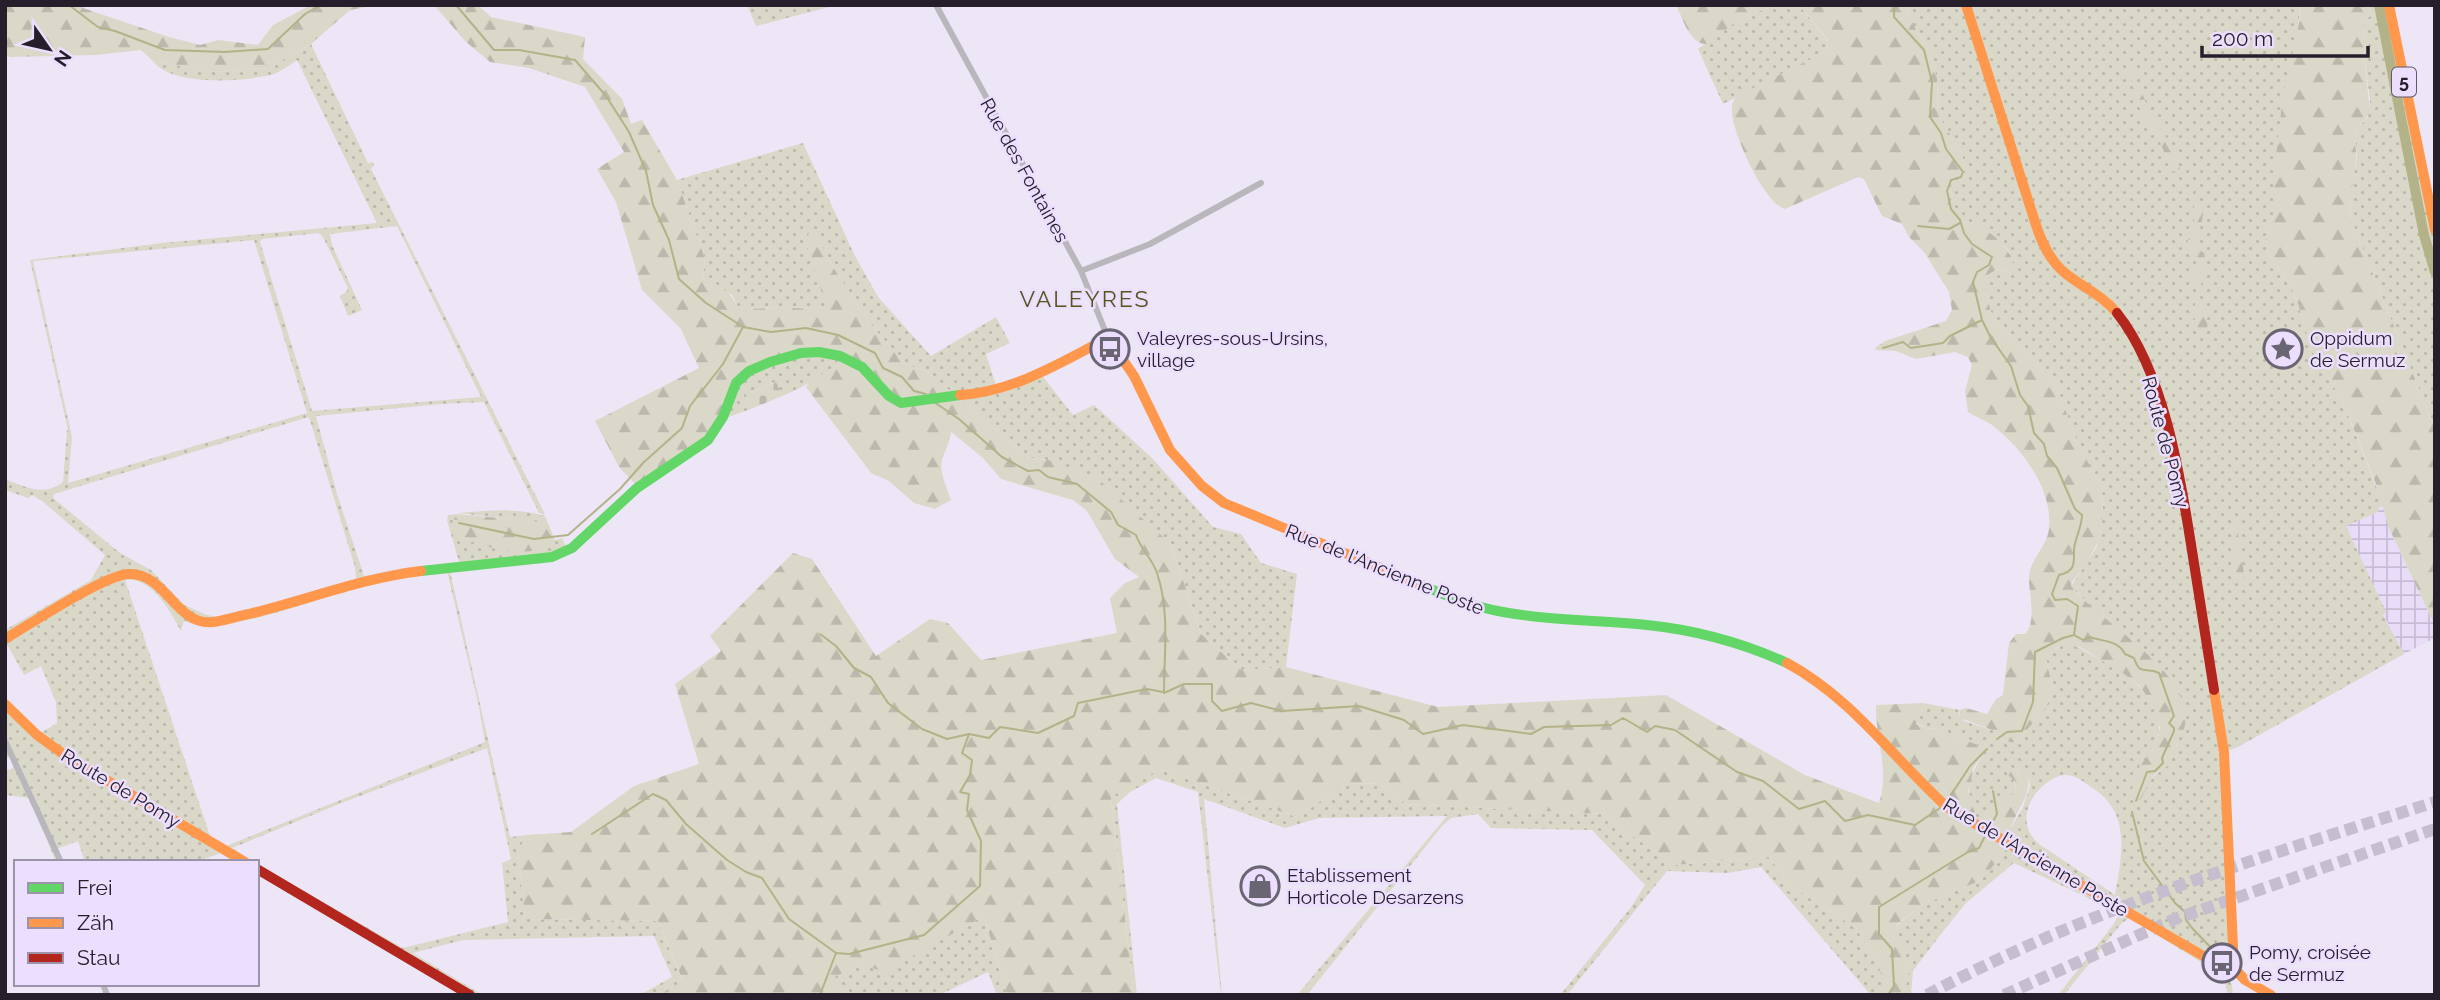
<svg xmlns="http://www.w3.org/2000/svg" width="2440" height="1000" font-family="Raleway,sans-serif">
<style>
.industrial{fill:url(#industrial-grid)}
.grass{fill:url(#grass-dots);fill-rule:evenodd}
.forest{fill:url(#forest-firs)}
.cemetery{fill:url(#cemetery-stones)}
.lines{fill:none;stroke-linecap:round;stroke-linejoin:round}
.stream{stroke:#b4b288;stroke-width:2}
.river{stroke:#b4b288;stroke-width:10}
.highway-tunnel{stroke:#c5bece;stroke-width:12;stroke-dasharray:12 6;stroke-linecap:butt}
.street{stroke:#b9b6bc;stroke-width:6}
.fast{stroke:#63d668;stroke-width:10}
.slow{stroke:#ff974d;stroke-width:10}
.jam{stroke:#b3261e;stroke-width:10}
.labels{text-anchor:middle;stroke-width:5;stroke-linejoin:round;paint-order:stroke}
.shield{fill:#ecdeff;stroke:#60586b;stroke-width:2}
.shield-label{font-size:18px;font-weight:bold;fill:#241f2b}
.street-label{font-size:19px;fill:#241f2b;stroke:#ecdeff}
.poi-label{font-size:19px;fill:#241f2b;stroke:#ecdeff;text-anchor:start}
.quarter-label{font-size:23px;letter-spacing:2px;fill:#545418;stroke:#ecdeff}
</style>
<defs>
<pattern id="industrial-grid" width="8" height="8" patternUnits="userSpaceOnUse" patternTransform="scale(1.75)"><rect width="8" height="8" fill="#e8dcf9"/><path d="M0 4h8M4 0v8" fill="none" stroke="#c7bcd6"/></pattern>
<pattern id="grass-dots" width="8" height="8" patternUnits="userSpaceOnUse" patternTransform="scale(1.75)"><rect width="8" height="8" fill="#dad8c8"/><path d="M2 2h.1M6 6h.1" fill="none" stroke="#bbb9ac" stroke-width="1.8" stroke-linecap="round"/></pattern>
<pattern id="forest-firs" width="22" height="20" patternUnits="userSpaceOnUse" patternTransform="scale(1.75)"><rect width="22" height="20" fill="#dad8c8"/><path d="M5 1l3.5 6h-7zM16 11l3.5 6h-7z" fill="#bbb9ac"/></pattern>
<pattern id="cemetery-stones" width="16" height="16" patternUnits="userSpaceOnUse" patternTransform="scale(1.75)"><rect width="16" height="16" fill="#dad8c8"/><path d="M2 7V4a2 2 0 0 1 4 0v3zM10 15v-3a2 2 0 0 1 4 0v3z" fill="#bbb9ac"/></pattern>
</defs>
<rect width="100%" height="100%" fill="#ede6f7"/>
<!-- industrial -->
<path class="industrial" d="M2384,506L2393,537L2435,626V638L2404,654L2383,614L2386,612L2345,526L2378,512L2379,507Z"/>
<!-- grass -->
<path class="grass" d="M747,5H837L756,26Z
M1776,5H1799L1828,41L1827,51L1723,104L1698,49L1743,17Z
M1905,5H2301L2273,216L2266,239L2268,255L2284,275L2296,297L2312,351L2342,400L2384,506L2379,507L2378,512L2346,526L2386,612L2383,615L2404,654L2238,747L2224,752L2235,970L2012,843L2011,828L2023,807L2030,786L2027,768L2022,774L2011,767L2016,790L1983,829L1971,822C1967,789 1967,777 1987,749L1937,728L1929,729L1916,723L1923,703L1960,710L1959,714L1964,721L1995,731L1997,739L2015,743L2045,710L2053,688L2046,659C2051,652 2058,645 2068,645C2077,644 2084,651 2092,655C2120,670 2157,690 2159,726C2160,744 2145,760 2135,773L2149,781C2155,773 2165,770 2171,760L2186,717L2156,662L2143,653L2117,628L2102,618L2071,586L2096,548L2099,540L2103,514L2102,488L2078,444L2058,390L2017,341L1993,319L1985,289L1986,279L1989,274L1998,269L2010,273V253C2001,240 1978,222 1961,222C1956,214 1937,190 1952,179C1955,177 1959,177 1963,175L1965,167L1962,154L1938,115L1937,78L1928,47L1917,32ZM2062,775C2074,774 2082,780 2091,787C2132,812 2122,855 2115,895L2039,844C2012,821 2033,784 2062,775Z
M2379,5H2389L2435,245V429L2351,219L2350,195L2357,157L2355,137L2358,128L2368,117L2370,101L2364,55L2365,41L2363,26L2366,19L2380,9Z
M311,44L368,163L373,162L374,165L371,169L545,514L539,513L484,402L441,404L316,416L337,494L364,576L459,562L447,520L448,515L457,514L453,523H543L458,513C488,511 516,507 545,516L555,540L562,538L569,554L543,563L450,571L510,837L528,835L518,850L525,919L658,921L683,982L659,995H633L645,992L672,977L654,936L463,940L413,953L483,995H464L257,874V864L403,948L508,922L502,863L511,859L487,748L344,802L232,848L254,862H236L221,853L196,862H85L78,841L56,849L60,862H56L29,798L5,795V771L13,768V756L5,758V705L37,735L57,723L56,702L41,666L24,675L8,646L5,648V630L91,580L105,555L42,501L32,495L28,498L5,490V479C26,487 44,497 63,482L67,430H68L30,260L162,243L377,223L297,60C290,65 282,71 274,74C245,82 172,87 153,61L216,72L269,68ZM397,226L481,397L312,411L260,242L262,239L319,233L323,237L348,288L347,291L340,296L348,316L362,310L332,245L330,234ZM254,240L307,413L68,483L72,437L33,261ZM309,417L355,567L356,579L260,609L218,617L207,615L184,605L151,570L120,553L53,498L54,494ZM447,571L479,707L485,742L226,846L210,836L125,580C152,577 170,611 181,631L184,621C227,639 339,589 388,579C408,575 428,573 447,571Z
M803,143L854,254L878,297L931,356L996,317L1010,343L986,354L997,388L1040,373L1073,415L1094,405L1152,458L1213,527L1241,534L1261,563L1297,574L1286,667L1241,670L1201,634L1171,544L1049,460L1029,458L928,372L905,364L868,321L831,264L813,228L805,240L827,305C809,312 801,307 783,308C767,308 753,310 738,307L732,295L703,279L705,259L677,180Z
M819,352L843,362C822,374 804,388 782,396L775,382L746,395L751,409L723,419L730,397L749,371Z
M1160,769L1296,817L1348,783L1380,784L1406,804L1601,814L1675,865L1769,857L1790,885L1856,928L1878,964L1885,984L1876,995H1871L1761,867L1728,873L1667,871L1567,995H1560L1632,906L1645,885L1592,830L1491,828L1478,814L1451,818L1442,826L1307,995H1297L1447,816L1319,818L1285,828L1204,799L1222,995H1221L1198,792L1156,778L1130,792L1117,804L1137,995H1134L1111,796Z
M2011,847L2223,970L2232,985L2233,995H2228L2224,980L2219,973L2129,918L2121,924L2064,995H2058L2113,925L2120,913L2014,863L1966,903L1937,939L1913,971L1911,995H1902L1910,974L1896,926L1922,905L1979,881Z
M984,916L1007,995H997L988,972L939,995H840L834,977L859,964L885,971Z"/>
<!-- forest -->
<path class="forest" d="M5,5H82L83,8L169,37L200,45L218,40L258,45L273,25L311,5H377L350,10L311,44L269,68L216,72L153,61L141,50L96,55L10,57L5,54Z
M434,5H478L491,17L585,37L583,59L622,99L631,124L642,120L677,180L705,259L703,279C721,284 729,291 738,307C754,310 767,308 783,308C799,307 811,312 826,305L805,240L813,227L831,264L868,321L905,364L928,372L1029,458L1049,460L1097,478L1171,544L1201,634L1241,670L1286,667L1438,707L1666,695L1805,775L1879,803C1890,769 1875,739 1876,705L1923,703L1916,724L1929,729L1937,728L1987,749L1974,767L1968,792L1979,806L1968,820L1983,829L1992,805L2003,796H2010L2016,790L2015,781L2008,775L2011,767L2021,774L2028,767C2031,797 2022,800 2012,825C2009,832 2013,840 2011,847L1979,881L1922,905L1896,925L1910,974L1902,995H1876L1884,984L1878,964L1856,928L1790,885L1769,857L1675,865L1601,814L1406,804L1380,784L1348,783L1296,817L1160,769L1111,797L1134,995H1007L984,916L885,972L859,964L835,977L840,995H659L683,981L658,921L525,919L518,850L528,835L571,832L634,786L699,764L675,684L721,651L710,636L793,553L812,559L876,656L930,619L948,623L981,660L1117,633L1110,598L1125,583L1139,577L1115,559L1087,511L1073,500L1001,479L983,458L951,432C950,442 945,450 942,460C939,472 947,488 951,500L935,509L914,503L889,481L871,473L806,387L810,381L843,362L819,352L770,362L736,383L716,429L638,487L619,467L595,421L699,368L681,329L642,290L616,202L597,169L624,152L585,87L529,68L490,62L465,41Z
M1676,5H1776L1743,17L1706,44C1690,44 1683,19 1676,5Z
M1799,5H1905L1917,32L1928,47L1937,78L1938,115L1962,154L1965,167L1963,175C1959,177 1955,177 1952,179C1937,190 1956,214 1961,222C1982,222 2016,248 2014,271L2010,273L1998,269L1989,274L1985,289L1993,319L2017,341L2058,390L2078,444L2102,488L2103,514L2099,540L2086,564L2072,582L2071,586C2101,623 2186,668 2186,718C2186,727 2181,735 2177,743C2174,750 2174,757 2170,763C2165,770 2158,771 2153,776C2147,783 2145,793 2140,800L2136,801L2131,796L2135,773L2151,751L2158,737L2160,728L2153,705L2140,686L2124,674L2080,647L2065,645L2056,648L2046,660L2053,688L2045,710L2015,743L1997,739L1995,731L1960,718V710L1966,708L1987,714L1996,699L2003,695L2009,643L2016,634H2025C2037,622 2029,594 2029,578C2029,560 2047,547 2049,529C2053,489 2022,448 1992,425C1984,420 1976,417 1968,412L1965,391L1972,365L1968,357L1955,352L1916,359L1896,351L1876,350L1875,348L1885,341L1946,321L1952,310L1949,292L1924,252L1909,237L1902,224L1882,216L1864,179L1858,177L1785,209C1764,203 1732,133 1732,111C1731,105 1733,101 1737,96L1827,51L1828,40Z
M2301,5H2379L2380,9L2366,19L2363,26L2365,41L2364,55L2370,112C2367,119 2360,124 2357,130C2353,139 2357,149 2356,158C2354,179 2349,197 2351,219L2435,429V626L2389,528L2376,484L2342,400L2312,351L2296,297L2284,275L2268,255L2266,239L2273,216L2276,155L2283,95L2300,19Z
M2133,67L2137,76V89C2146,96 2145,104 2150,113C2162,131 2176,148 2180,169L2173,172L2159,140L2140,109L2128,69Z
M2196,192C2212,222 2194,225 2198,249L2204,253L2206,263L2201,286L2193,277V270L2197,267L2198,262L2186,245L2194,226V195Z
M2196,302C2206,310 2211,321 2205,334L2198,328L2196,320L2191,316Z
M457,514L543,522L555,544C538,559 473,549 457,533C457,532 453,523 452,523Z
M2239,517L2238,539L2245,579L2242,585C2228,570 2233,538 2234,518Z"/>
<!-- cemetery -->
<path class="cemetery" d="M776,382L782,396L751,409L746,395Z"/>
<g class="lines">
<!-- stream -->
<path class="stream" d="M69,5L98,27L115,31L165,50L225,52L268,49L305,14L321,5
M456,5L494,50H519L575,60L606,96L629,132L646,171L653,205L669,240L679,279L706,303L743,327L771,332L806,328L838,335L875,353L883,368L902,377L914,391L926,394
M1897,5L1894,10V17L1924,50L1932,82L1930,117L1941,133L1946,149L1963,172L1961,177L1951,180L1947,191L1951,209L1960,220L1964,233L1972,244L1992,257L1989,265L1977,272L1973,282L1982,320L1991,338L2011,366L2020,395L2028,406L2034,433L2044,444L2047,456L2057,468L2075,509L2082,515C2082,527 2075,538 2074,549C2074,563 2076,571 2059,575L2052,594L2055,600L2067,599L2078,606L2074,635
M1918,226L1949,229L1960,223
M1883,348L1903,342L1911,348L1943,343L1950,336L1982,320
M934,402L959,419L1002,457L1028,471L1039,470L1048,477L1077,484L1111,512L1118,525L1136,535C1141,550 1152,558 1157,573C1170,611 1164,653 1164,693L1184,684H1212V701L1222,711L1251,703L1282,711L1359,706L1404,720L1423,734L1463,725L1531,734L1544,727L1611,725L1623,718L1647,732L1655,726L1675,730L1737,772L1763,781L1799,809L1825,801L1845,821L1868,815L1915,825L1940,808
M459,523L534,539L568,535L620,489L643,463L682,428L690,406L723,364L743,327
M820,634L836,646L854,668L871,677L888,703L922,729L947,739L969,734L989,738L1000,727L1038,733L1074,716L1078,703L1147,689L1163,692
M1997,739L2007,732L2022,731L2033,702L2035,652L2063,638L2074,635L2083,640L2090,637C2104,642 2118,640 2125,654L2134,658C2140,677 2146,666 2159,673L2174,716L2169,723L2174,728V731L2162,758L2163,763L2155,771L2147,772L2136,801
M1949,798L1970,766L1987,749
M2132,812L2144,861L2175,903L2185,912L2186,920L2192,928L2218,955
M1990,827L1997,814L1993,791
M592,834L653,794L666,800L686,824L727,860L746,872L762,878L789,919L836,953L849,954L924,935L980,886L981,841L967,810L969,794L960,792L970,775L972,760L962,753L969,734
M820,995L836,953
M1888,995L1894,986L1892,949L1879,934V907L1968,852L1979,848L1985,836"/>
<!-- river -->
<path class="river" d="M2379,5L2424,235L2435,272"/>
<!-- highway-tunnel -->
<path class="highway-tunnel" d="M1927,995C2087,909 2262,857 2435,802
M2004,995L2175,919L2435,829"/>
<!-- street -->
<path class="street" d="M936,5L1081,271L1108,338
M1081,271L1150,244L1261,183
M5,741L61,862
M103,984L107,995"/>
<!-- fast -->
<path class="fast" d="M421,571L552,557L572,548L637,488L708,440L723,417L736,383L749,371L770,362L801,353L819,352L840,356L862,367L889,396L901,403L960,395
M1422,585C1448,597 1474,607 1503,612C1551,621 1599,620 1647,625C1696,630 1743,643 1787,663"/>
<!-- slow -->
<path class="slow" d="M1966,5L2035,222C2041,241 2049,260 2065,273C2082,287 2102,295 2117,313
M2389,5L2435,230
M960,395C1013,392 1062,362 1108,338L1134,376L1170,450L1202,486L1224,503L1422,585
M5,639C30,624 103,576 128,574C166,572 176,627 213,622C225,621 237,616 249,614C307,600 362,578 421,571
M1787,663C1852,698 1894,759 1948,808L2224,968L2235,970
M2214,690L2224,752L2234,968L2245,980L2271,995
M5,704L37,735L66,756L245,862"/>
<!-- jam -->
<path class="jam" d="M2117,313C2166,375 2181,481 2193,557C2200,602 2207,646 2214,690
M257,869L470,995"/>
</g>
<!-- icons -->
<defs>
<g id="bus-ring" transform="scale(2.0125)"><circle r="9.5" fill="#ecdeff" stroke="#6a6572" stroke-width="1.5"/><path d="M-5-6H5V4H4V6H2V4H-2V6H-4V4H-5ZM-3.5-4V0h7V-4ZM-3.5 1.2v1.5H-2V1.2ZM2 1.2v1.5H3.5V1.2Z" fill="#6a6572"/></g>
<g id="sight-ring" transform="scale(2.0125)"><circle r="9.5" fill="#ecdeff" stroke="#6a6572" stroke-width="1.5"/><path d="M0-6L1.8-2.2L6-1.7L2.9 1.2L3.7 5.4L0 3.3L-3.7 5.4L-2.9 1.2L-6-1.7L-1.8-2.2Z" fill="#6a6572"/></g>
<g id="shop-ring" transform="scale(2.0125)"><circle r="9.5" fill="#ecdeff" stroke="#6a6572" stroke-width="1.5"/><path d="M-5-2.5h2.3a2.7 3.5 0 0 1 5.4 0H5L5.5 6h-11ZM-1.5-2.5h3a1.5 2.3 0 0 0-3 0Z" fill="#6a6572"/></g>
</defs>
<g fill-rule="evenodd">
<use href="#bus-ring" x="1110" y="349"/>
<use href="#sight-ring" x="2283" y="349"/>
<use href="#shop-ring" x="1260" y="886"/>
<use href="#bus-ring" x="2222" y="963"/>
</g>
<g class="labels">
<!-- shield labels -->
<rect class="shield" x="2392" y="67.5" width="24" height="29" rx="5"/>
<g class="shield-label">
<text x="2404" y="88">5</text>
</g>
<!-- street labels -->
<g class="street-label">
<text transform="translate(1025 170) rotate(61)" y="7">Rue des Fontaines</text>
<text transform="translate(2166 442) rotate(75)" y="7">Route de Pomy</text>
<text transform="translate(1385 569) rotate(22)" y="7">Rue de l'Ancienne Poste</text>
<text transform="translate(121 788) rotate(31)" y="7">Route de Pomy</text>
<text transform="translate(2036 857) rotate(31)" y="7">Rue de l'Ancienne Poste</text>
</g>
<!-- poi labels -->
<g class="poi-label">
<text x="1137" y="345">Valeyres-sous-Ursins,<tspan x="1137" dy="22">village</tspan></text>
<text x="2310" y="345">Oppidum<tspan x="2310" dy="22">de Sermuz</tspan></text>
<text x="1287" y="882">Etablissement<tspan x="1287" dy="22">Horticole Desarzens</tspan></text>
<text x="2249" y="959">Pomy, croisée<tspan x="2249" dy="22">de Sermuz</tspan></text>
</g>
<!-- quarter labels -->
<g class="quarter-label">
<text x="1085" y="307">VALEYRES</text>
</g>
</g>
<!-- border -->
<rect width="2440" height="1000" fill="none" stroke="#241f2b" stroke-width="14"/>
<!-- legend -->
<rect x="14" y="860" width="245" height="126" fill="#ecdeff" stroke="#9c92aa" stroke-width="2"/>
<rect x="28" y="883" width="35" height="10" fill="#63d668" stroke="#9c92aa" stroke-width="2"/>
<text x="77" y="895" font-size="21" fill="#241f2b">Frei</text>
<rect x="28" y="918" width="35" height="10" fill="#ff974d" stroke="#9c92aa" stroke-width="2"/>
<text x="77" y="930" font-size="21" fill="#241f2b">Zäh</text>
<rect x="28" y="953" width="35" height="10" fill="#b3261e" stroke="#9c92aa" stroke-width="2"/>
<text x="77" y="965" font-size="21" fill="#241f2b">Stau</text>
<!-- north arrow -->
<g transform="translate(49 49) rotate(124)" stroke="#ecdeff" stroke-width="5" paint-order="stroke">
<path d="M0-5L12 26L0 18L-12 26Z" fill="#241f2b"/>
<text y="-10" font-size="19" font-weight="bold" text-anchor="middle" fill="#241f2b">N</text>
</g>
<!-- scale -->
<path d="M2202 46v10h166v-10" fill="none" stroke="#241f2b" stroke-width="3.5"/>
<text x="2212" y="46" font-size="21" fill="#241f2b" stroke="#ecdeff" stroke-width="5" paint-order="stroke">200 m</text>
</svg>
